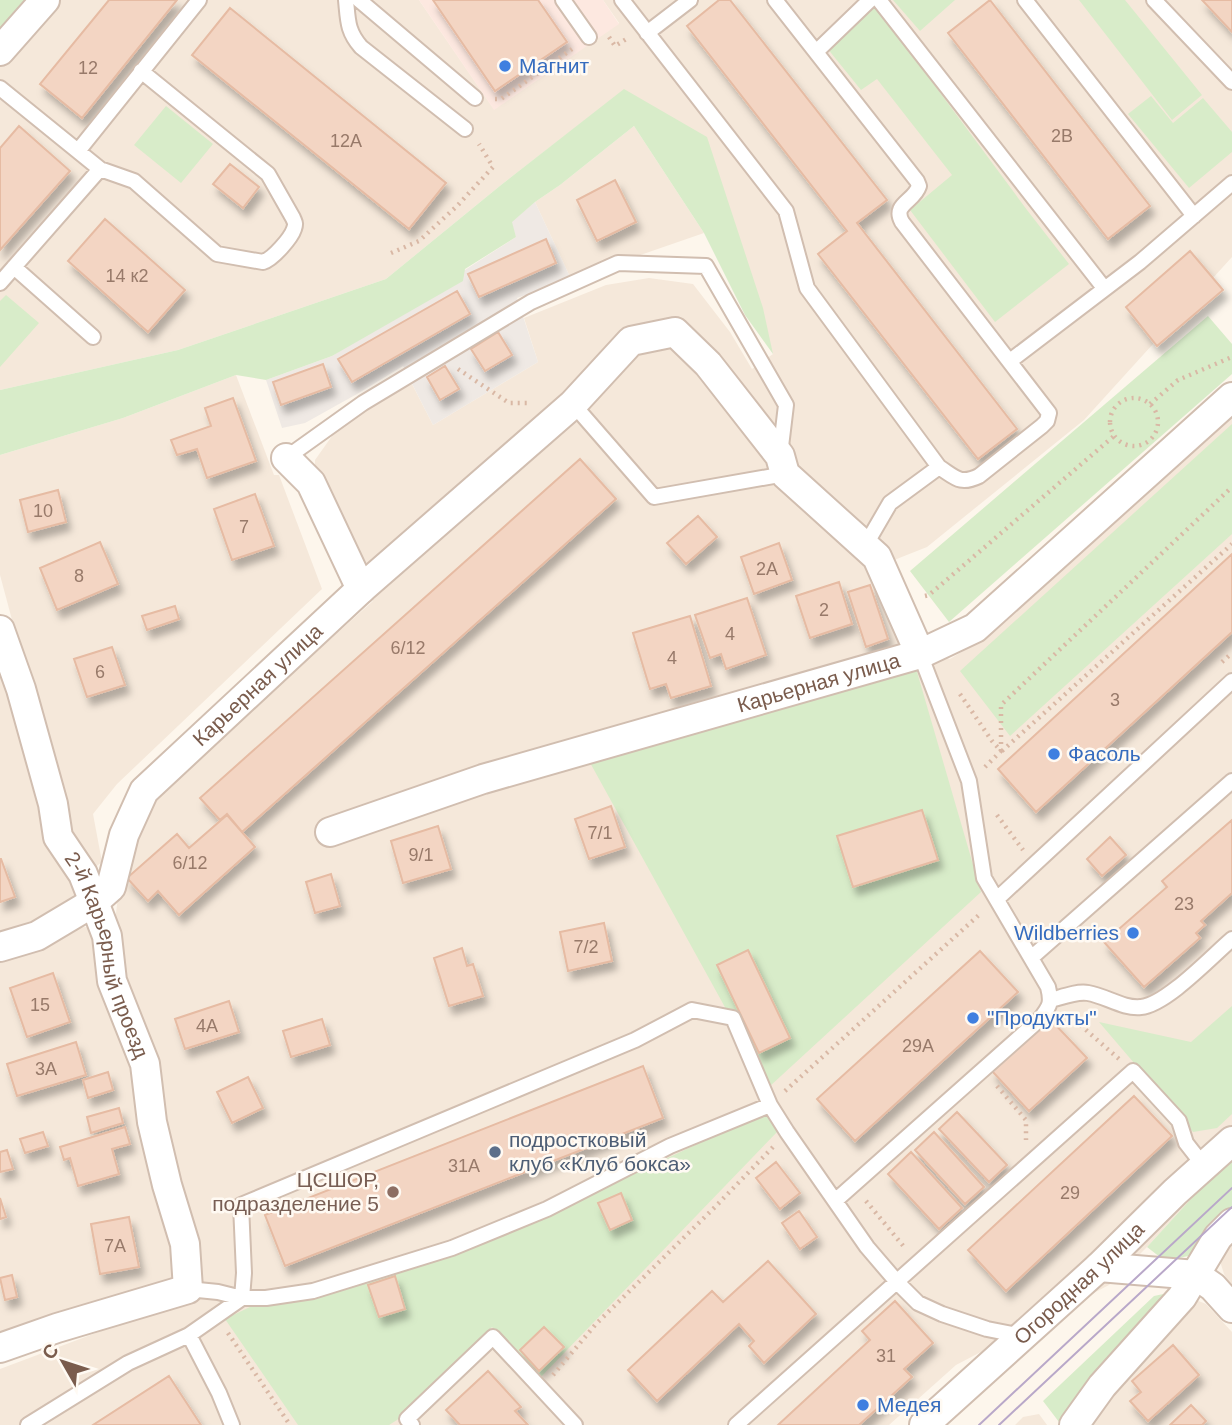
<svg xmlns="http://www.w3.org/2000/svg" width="1232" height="1425" font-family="Helvetica,sans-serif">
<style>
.residential{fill:#f5e8da}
.commercial{fill:#fde8e0}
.industrial{fill:#efe9e4}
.green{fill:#d8ecc9}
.building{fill:#f3d5c3;stroke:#e6bba3;stroke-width:2;filter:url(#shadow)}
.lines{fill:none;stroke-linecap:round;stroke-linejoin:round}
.service-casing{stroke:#d1beb0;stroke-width:18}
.minor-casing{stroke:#d1beb0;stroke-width:32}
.path{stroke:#d9b8a5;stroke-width:4.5;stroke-dasharray:2 5;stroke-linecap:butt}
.service{stroke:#fff;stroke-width:14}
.minor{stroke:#fff;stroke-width:28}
.tram{stroke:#b9a8c9;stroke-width:2}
.shop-dot{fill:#3f7fe0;stroke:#fffaf3;stroke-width:2.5}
.service-dot{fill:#5c6f8a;stroke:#fffaf3;stroke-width:2.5}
.education-dot{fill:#8d6e63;stroke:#fffaf3;stroke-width:2.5}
.labels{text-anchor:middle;stroke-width:5;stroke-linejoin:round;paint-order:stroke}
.number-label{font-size:18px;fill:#987a6a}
.shop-label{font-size:21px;fill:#366cbe;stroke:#fffaf3;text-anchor:start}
.street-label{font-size:21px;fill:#7a5c4d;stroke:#fffaf3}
.service-label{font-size:21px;fill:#4e5e75;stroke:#fffaf3;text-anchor:start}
.education-label{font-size:21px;fill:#785e54;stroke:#fffaf3;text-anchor:end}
</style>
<defs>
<filter id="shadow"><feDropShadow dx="4.5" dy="8" stdDeviation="3.5" flood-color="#0004"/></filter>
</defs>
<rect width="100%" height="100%" fill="#fdf6ec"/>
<!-- residential -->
<path class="residential" d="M33,0H419L494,109L619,23L603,0H1232V257L1084,420L927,547L874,568L905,646L950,659L989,635L1232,415V1159L1190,1200L1147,1247L1109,1285L956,1365L889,1425H0V1369L189,1298L121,980L114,929L120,881L155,796L373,601L354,565L315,476V460L337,429L375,404L412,384L433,425L538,362L524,318L606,285L649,278L693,284L730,332L752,369L773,354L624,90L501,185L386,279L178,350L0,390V40Z
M634,126L704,233L571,279L535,202L560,185Z
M236,375L274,475H279L322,589L117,784L93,814L102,862L94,868L64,833L30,687L0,575V455L123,418Z
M0,664L78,892L36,926L0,937Z
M87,927L98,940L138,1067L172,1243L175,1268L171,1286L0,1338V957L71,928Z
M1232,1234V1287L1224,1274L1219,1258Z
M1196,1300L1206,1304L1232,1332V1425H1089L1110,1387Z
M1039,1414L1047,1425H1015L1023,1417Z"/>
<!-- commercial -->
<path class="commercial" d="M419,0H603L619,24L494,110Z"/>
<!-- industrial -->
<path class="industrial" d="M535,202L571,279L517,298L538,362L433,425L403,366L357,394L305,423L282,428L266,380L332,356L516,237L511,222Z"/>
<!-- green -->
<path class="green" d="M0,0H33L0,40Z
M893,0H955L920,31Z
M1079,0H1125L1202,95L1172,120Z
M875,5L1027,210L1069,264L995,322L910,210L952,175L877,79L861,90L827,48Z
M624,89L707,137L763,308L773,354L745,315L704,233L634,126L560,185L535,202L512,222L516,237L465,269L463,281L332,356L266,380L236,375L123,418L0,455V390L178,350L386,279L501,185Z
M1151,96L1173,123L1203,98L1232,132V152L1189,188L1128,114Z
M166,106L213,144L181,183L134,145Z
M6,295L39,323L0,367V301Z
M1208,316L1232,344V374L949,622L910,571Z
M1232,424V534L1010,736L960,671Z
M915,665L981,892L769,1087L588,759Z
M1232,1006V1114L1217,1128L1193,1132L1099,1022L1191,1042Z
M766,1112L778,1131L539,1379L492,1327L397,1420L389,1425H298L225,1319L254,1305L489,1241Z
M1232,1159V1217L1193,1255L1165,1261L1147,1247L1190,1200Z
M1168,1293L1158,1312L1059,1422L1043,1401L1154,1296Z"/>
<!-- building -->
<path class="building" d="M109,0H177L82,118L40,84Z
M433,0H538L567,42L495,91Z
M719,0H730L887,200L857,223L1017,429L978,459L818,254L847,231L687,26Z
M990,0L1150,206L1108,239L948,33Z
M1202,0H1232V32Z
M230,8L446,183L409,229L192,55Z
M19,126L70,171L0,250V148Z
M230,164L259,187L243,208L213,184Z
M615,180L636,222L597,241L577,200Z
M105,219L185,290L148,332L68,261Z
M546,239L556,263L479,297L468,274Z
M1190,251L1223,290L1157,346L1126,307Z
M457,291L470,314L352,382L338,359Z
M498,332L512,355L485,371L471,349Z
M323,364L331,387L281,405L273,382Z
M445,366L459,389L440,400L427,377Z
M233,398L256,461L207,478L197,449L177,455L171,440L211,426L205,408Z
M580,459L616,499L242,832L227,814L220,820L200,798Z
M58,490L66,522L28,532L20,500Z
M255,494L274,546L232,560L214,509Z
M698,516L717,537L686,564L667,543Z
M100,542L118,584L57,610L40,568Z
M779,543L792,580L754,594L741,557Z
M1232,554V632L1036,812L998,769Z
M839,582L852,624L810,638L796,596Z
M870,585L888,639L866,647L848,592Z
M747,598L766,655L726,669L721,654L710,658L695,615Z
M175,606L179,619L147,630L142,616Z
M690,616L711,686L671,698L666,684L650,689L633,633Z
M112,647L125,685L87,697L74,659Z
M611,806L625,847L589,859L575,819Z
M922,810L938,860L853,887L837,836Z
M227,815L255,847L179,915L158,891L148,901L127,878L177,834L189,848Z
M1232,820V893L1201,921L1205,925L1196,933L1200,938L1144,987L1104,942L1167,887L1162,881Z
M438,826L451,869L403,883L391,841Z
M1110,837L1126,855L1102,876L1087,859Z
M0,859H1L15,897L0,902Z
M331,874L340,906L315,913L306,882Z
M604,923L612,961L568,971L560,932Z
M462,948L467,966L473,964L483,996L449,1006L434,958Z
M748,950L790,1038L759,1053L717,965Z
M980,951L1018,992L855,1141L817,1099Z
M53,973L70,1022L27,1037L10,988Z
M229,1001L239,1032L185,1049L175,1019Z
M1049,1018L1087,1058L1029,1111L992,1071Z
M322,1019L330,1045L291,1057L283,1031Z
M76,1042L86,1075L17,1096L7,1064Z
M643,1066L663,1118L285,1266L265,1215Z
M108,1072L113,1090L88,1098L83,1080Z
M248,1077L263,1108L232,1123L217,1092Z
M1134,1096L1172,1136L1006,1291L968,1250Z
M119,1108L123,1123L91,1133L87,1117Z
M957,1112L1007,1165L989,1182L939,1129Z
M125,1127L130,1144L112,1149L119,1174L78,1186L70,1158L64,1160L60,1147Z
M43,1132L48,1146L25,1153L20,1139Z
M934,1132L984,1187L965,1204L915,1150Z
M7,1150L13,1169L0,1172V1152Z
M911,1152L962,1208L939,1229L888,1174Z
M776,1162L800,1193L780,1209L756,1178Z
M621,1193L632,1220L610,1230L598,1203Z
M0,1198L6,1217L0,1219Z
M799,1211L817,1237L800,1249L782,1223Z
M129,1217L139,1267L100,1274L91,1224Z
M768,1261L816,1314L764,1363L749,1346L754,1341L739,1324L657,1401L628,1370L712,1291L723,1302Z
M12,1275L17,1297L5,1300L0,1278Z
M395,1276L405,1309L379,1317L368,1285Z
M895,1301L933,1343L904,1369L912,1377L859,1425H778L870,1340L862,1331Z
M544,1327L564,1347L539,1371L520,1350Z
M1173,1345L1199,1375L1148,1421L1130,1401L1141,1392L1132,1381Z
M488,1371L521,1407L515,1411L528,1425H460L446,1410Z
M169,1376L201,1425H93Z
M1191,1405L1206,1421L1202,1425H1170Z"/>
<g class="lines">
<!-- service casing -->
<g class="service-casing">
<path id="service" d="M346,0C348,20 347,31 361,47L465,129
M359,0L475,98
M563,0L589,37
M622,0L786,211L807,288L939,467L890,503L865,546
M775,0L917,181L919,186C914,202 892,204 902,222L1049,413L1047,421L1042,426L979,476C960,485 956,478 939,467
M879,0L1104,288
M1025,0L1194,216
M1154,0L1232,82
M647,33L690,0
M816,52L870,0
M0,88L100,169L0,283
M78,151L199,0
M100,169L134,181L217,254L263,262C273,259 291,238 294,229C296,223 295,223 293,218L268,174L141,71
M14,267L93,337
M1010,361L1140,262L1232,183
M573,404L654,497L785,474
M286,458L363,403L531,302L618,263L706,266L786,405L780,455
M997,899L1232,681
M1031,958L1232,781
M1051,1000C1062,997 1077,991 1088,993C1106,996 1123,1009 1141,1007C1166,1005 1212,956 1232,939
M835,1201L1040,1019C1050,1006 1052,1003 1048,987L984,878L969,781L920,654
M188,1289L218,1292L242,1298H266L313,1291L452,1248L547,1209L670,1146L770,1105
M189,1335L219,1393L232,1425
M28,1425L128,1363L189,1335L242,1298L244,1273L241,1205L635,1040L692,1010L733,1018L770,1105L787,1132L867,1247L897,1282L918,1303L942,1314L987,1329L1022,1336
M412,1425L407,1419L493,1337L575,1425
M736,1425L1133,1071L1179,1121L1186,1143L1204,1166"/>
</g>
<!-- minor casing -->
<g class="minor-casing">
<g id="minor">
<path d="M0,51L45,0"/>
<path d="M286,458L311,483L361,589"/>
<path id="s1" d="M0,630L21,689L53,804L58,837L83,874L94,902L107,936L112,981L145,1064L152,1122L167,1185L185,1244L188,1289L57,1328L0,1348"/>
<path id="s2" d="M330,832L483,779L920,654L975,628L1232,397"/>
<path id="s3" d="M0,947L37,936L94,902L111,887L124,835L144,791L361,589L573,404L631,341L675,332L708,364L780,456L785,474L877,557L920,654"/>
<path d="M1099,1267L1196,1275L1213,1287L1232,1308"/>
<path id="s4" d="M924,1425L1099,1267L1175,1192L1232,1141"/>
<path d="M1074,1425L1102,1386L1182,1297L1218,1237L1232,1223"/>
</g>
</g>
<!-- path -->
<path class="path" d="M609,37L615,46L628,38
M495,99H501L572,49
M391,253L419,241L457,206L493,167L479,144
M458,369L509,403H530
M1110 422a24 24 0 1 1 48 0a24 24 0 1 1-48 0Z
M1150,404L1178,380L1232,357
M925,596L929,595L1114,436
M1222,662L1232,653
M960,694L992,741L1001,751L985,767
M1001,751V705L1232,487
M1002,751L1232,544
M997,815L1023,850
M1070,1016L1119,1059
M997,1086L1026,1120V1140
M785,1091L980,914
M866,1201L905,1248
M228,1333L290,1425
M553,1375L596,1324L715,1207L773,1147"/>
<!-- service -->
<use href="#service" class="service"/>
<!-- minor -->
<use href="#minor" class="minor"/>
<!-- tram -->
<path class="tram" d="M979,1425L1232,1188
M999,1425L1232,1207"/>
</g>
<!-- markers -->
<g class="shop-dot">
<circle cx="505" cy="66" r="7"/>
<circle cx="1054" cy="754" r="7"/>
<circle cx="1133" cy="933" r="7"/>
<circle cx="973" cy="1018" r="7"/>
<circle cx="863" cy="1405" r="7"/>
</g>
<circle class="service-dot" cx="495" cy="1152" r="7"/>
<circle class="education-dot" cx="393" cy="1192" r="7"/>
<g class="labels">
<!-- number labels -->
<g class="number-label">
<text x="88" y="74">12</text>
<text x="1062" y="142">2В</text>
<text x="346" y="147">12А</text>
<text x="127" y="282">14 к2</text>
<text x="43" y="517">10</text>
<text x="244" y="533">7</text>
<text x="767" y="575">2А</text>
<text x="79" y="582">8</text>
<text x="824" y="616">2</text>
<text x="730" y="640">4</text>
<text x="408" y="654">6/12</text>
<text x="672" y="664">4</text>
<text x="100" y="678">6</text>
<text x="1115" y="706">3</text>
<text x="600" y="839">7/1</text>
<text x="421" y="861">9/1</text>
<text x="190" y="869">6/12</text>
<text x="1184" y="910">23</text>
<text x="586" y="953">7/2</text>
<text x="40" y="1011">15</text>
<text x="207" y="1032">4А</text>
<text x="918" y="1052">29А</text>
<text x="46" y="1075">3А</text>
<text x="464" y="1172">31А</text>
<text x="1070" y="1199">29</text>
<text x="115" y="1252">7А</text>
<text x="886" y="1362">31</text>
</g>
<!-- shop labels -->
<g class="shop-label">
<text x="519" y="73">Магнит</text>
<text x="1068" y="761">Фасоль</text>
<text x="1119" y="940" text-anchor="end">Wildberries</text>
<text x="987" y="1025">"Продукты"</text>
<text x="877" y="1412">Медея</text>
</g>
<!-- street labels -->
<g class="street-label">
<text dy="7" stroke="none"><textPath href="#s2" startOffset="511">Карьерная улица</textPath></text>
<text dy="7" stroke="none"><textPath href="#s3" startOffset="385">Карьерная улица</textPath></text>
<text dy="7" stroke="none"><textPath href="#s1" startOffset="345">2-й Карьерный проезд</textPath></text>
<text dy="7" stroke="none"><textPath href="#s4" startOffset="210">Огородная улица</textPath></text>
</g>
<!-- service labels -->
<g class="service-label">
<text x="509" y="1147">подростковый<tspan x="509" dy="24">клуб «Клуб бокса»</tspan></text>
</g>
<!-- education labels -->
<g class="education-label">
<text x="379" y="1187">ЦСШОР,<tspan x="379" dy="24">подразделение 5</tspan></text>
</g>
</g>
<!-- north arrow -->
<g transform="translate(63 1362) rotate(309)" stroke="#fffaf3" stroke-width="5" paint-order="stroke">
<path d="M0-5L12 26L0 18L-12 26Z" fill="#7a5c4d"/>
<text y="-10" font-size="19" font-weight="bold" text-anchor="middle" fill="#7a5c4d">С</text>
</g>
</svg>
